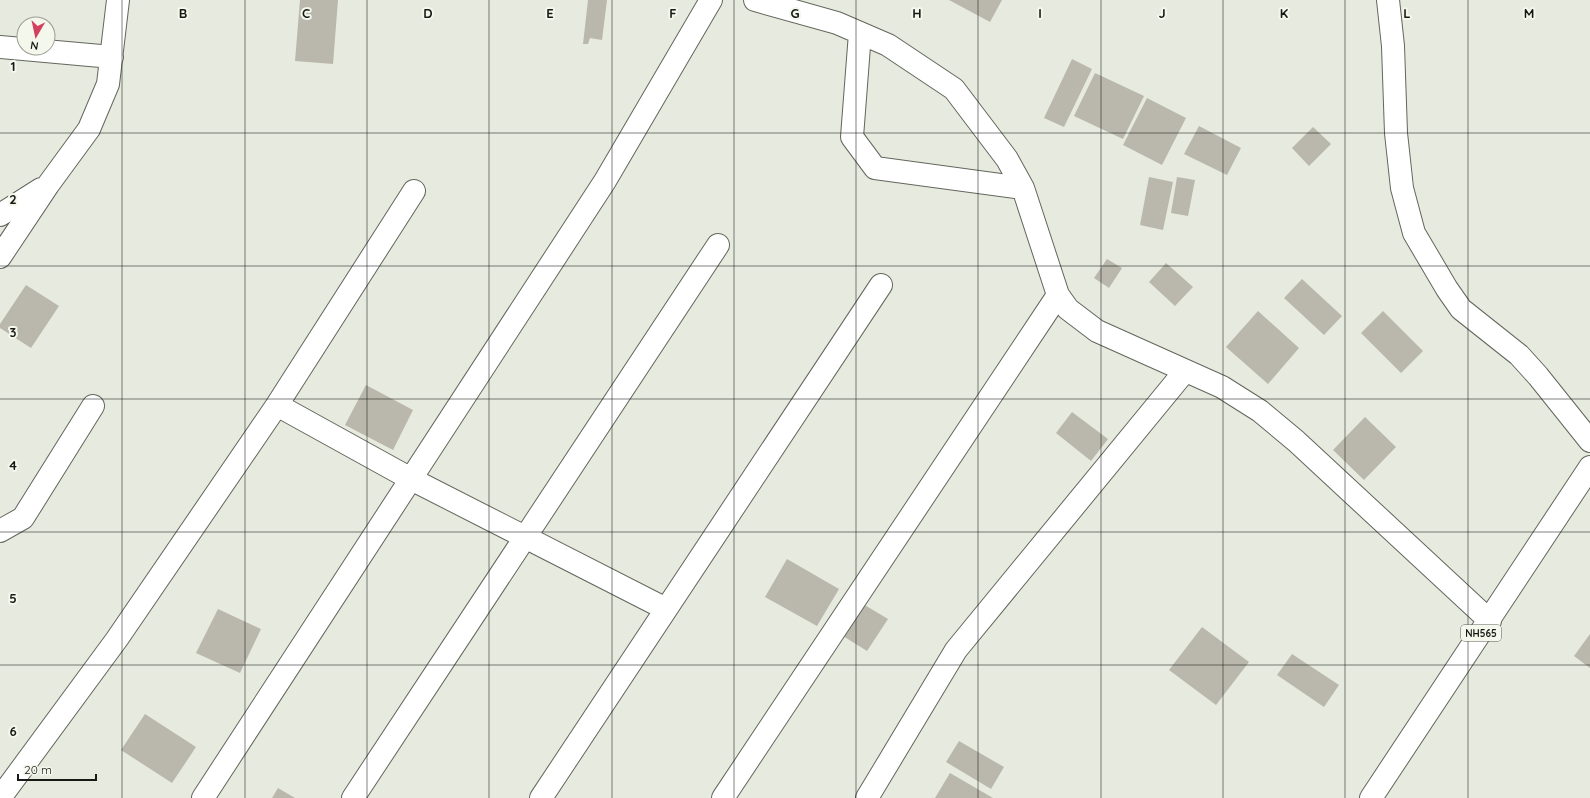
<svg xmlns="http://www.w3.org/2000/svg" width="1590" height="798" font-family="Quicksand,sans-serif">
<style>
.building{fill:#bab8ac}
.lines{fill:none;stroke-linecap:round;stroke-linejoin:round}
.street-casing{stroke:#63665c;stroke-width:24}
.highway-casing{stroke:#63665c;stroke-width:24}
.street{stroke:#fff;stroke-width:22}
.highway{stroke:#fff;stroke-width:22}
.grid{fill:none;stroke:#181915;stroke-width:1;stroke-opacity:0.55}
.labels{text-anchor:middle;stroke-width:4;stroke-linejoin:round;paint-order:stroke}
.shield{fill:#f4f7eb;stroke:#5a5c55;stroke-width:1}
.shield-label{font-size:10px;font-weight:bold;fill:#181915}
.grid-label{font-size:13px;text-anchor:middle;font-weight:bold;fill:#181915;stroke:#f4f7eb;stroke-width:4;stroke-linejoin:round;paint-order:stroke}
</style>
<rect width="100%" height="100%" fill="#e7eade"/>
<!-- building -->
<path class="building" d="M300,0H338L333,64L295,61Z
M588,0H607L602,40L590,38L588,44H583Z
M949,0H1002L990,22Z
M1072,59L1092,69L1064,127L1044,118Z
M1095,73L1144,96L1123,139L1074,116Z
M1147,98L1186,118L1162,165L1123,145Z
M1199,126L1241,148L1227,175L1184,154Z
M1313,127L1331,144L1309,166L1292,148Z
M1149,177L1173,182L1163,230L1140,225Z
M1177,177L1195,180L1188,216L1171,213Z
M1107,259L1122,268L1109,288L1094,278Z
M1166,263L1193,287L1175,306L1149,282Z
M1302,279L1342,316L1324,335L1284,298Z
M26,285L59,306L31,348L0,328V324Z
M1258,311L1299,348L1268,384L1226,347Z
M1383,311L1423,351L1401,373L1361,333Z
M366,385L413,410L393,450L345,425Z
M1072,412L1108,439L1091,461L1056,433Z
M1365,417L1396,447L1364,480L1333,450Z
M787,559L839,589L817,626L765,597Z
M863,604L888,619L867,651L843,636Z
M218,609L261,629L240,673L196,653Z
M1202,627L1249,662L1216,705L1169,670Z
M1590,634V668L1574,656Z
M1292,654L1339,685L1324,707L1277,675Z
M145,714L196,747L172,783L121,750Z
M959,741L1004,767L991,789L946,762Z
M950,773L993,798H935Z
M278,788L295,798H272Z"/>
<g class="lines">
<!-- street casing -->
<g class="street-casing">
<path id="street" d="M755,0L837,23L888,45L954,89L1007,159L1023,188L1058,295L1068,309L1097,331L1222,387L1260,411L1296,441L1490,621
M1388,0L1393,46L1396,133L1402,188L1414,233L1447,289L1461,309L1519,355L1538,376L1590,441
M860,33L852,137L875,168L1023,188
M0,47L112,57
M0,215L41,189
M0,257L48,185L89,129L108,84L118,0
M277,405L411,479L666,609
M0,531L23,518L93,406
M0,798L117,639L277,405L414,191
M203,798L605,181L711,0
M353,798L718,245
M541,798L881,285
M723,798L1058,295
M867,798L956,650L1185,371"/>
</g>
<!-- highway casing -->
<g class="highway-casing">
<path id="highway" d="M1371,798L1590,467"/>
</g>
<!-- street -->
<use href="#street" class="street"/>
<!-- highway -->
<use href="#highway" class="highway"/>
</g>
<!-- grid -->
<path class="grid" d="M122,0V798M245,0V798M367,0V798M489,0V798M612,0V798M734,0V798M856,0V798M978,0V798M1101,0V798M1223,0V798M1345,0V798M1468,0V798M0,133H1590M0,266H1590M0,399H1590M0,532H1590M0,665H1590"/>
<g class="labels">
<!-- shield labels -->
<rect class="shield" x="1461" y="625" width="40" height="16" rx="3"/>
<g class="shield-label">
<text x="1481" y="637">NH565</text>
</g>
</g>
<g class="grid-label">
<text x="183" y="18">B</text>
<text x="306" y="18">C</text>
<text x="428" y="18">D</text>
<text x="550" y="18">E</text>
<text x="673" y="18">F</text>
<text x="795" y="18">G</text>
<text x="917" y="18">H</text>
<text x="1040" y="18">I</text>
<text x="1162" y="18">J</text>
<text x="1284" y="18">K</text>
<text x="1407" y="18">L</text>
<text x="1529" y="18">M</text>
<text x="13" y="71">1</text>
<text x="13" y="204">2</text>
<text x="13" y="337">3</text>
<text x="13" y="470">4</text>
<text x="13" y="603">5</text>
<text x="13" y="736">6</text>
</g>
<!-- north arrow -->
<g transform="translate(36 36) rotate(189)"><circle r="19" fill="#f4f7eb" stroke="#9c9e95"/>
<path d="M0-3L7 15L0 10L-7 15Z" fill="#d24260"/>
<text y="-6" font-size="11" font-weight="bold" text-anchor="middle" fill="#181915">N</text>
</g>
<!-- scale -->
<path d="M18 774v6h78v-6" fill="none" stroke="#181915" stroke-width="2"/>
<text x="24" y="774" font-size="12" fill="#181915" stroke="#f4f7eb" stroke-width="3" paint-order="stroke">20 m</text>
</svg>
